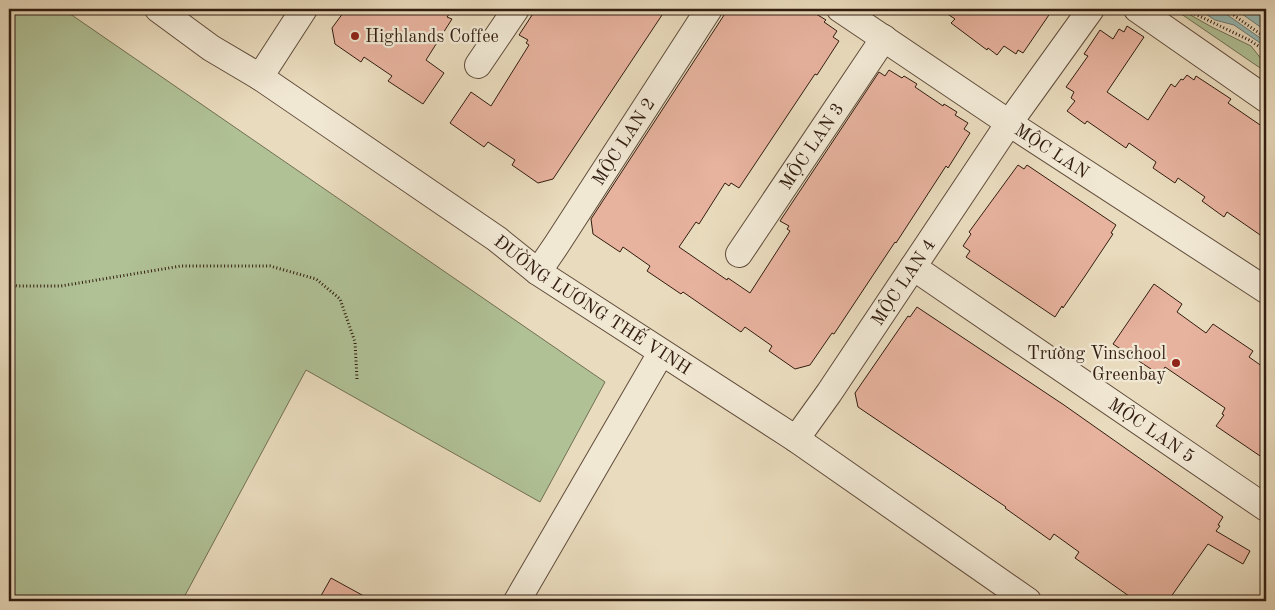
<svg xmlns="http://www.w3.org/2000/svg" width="1275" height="610" font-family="'Old Standard TT',serif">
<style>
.green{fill:#b0c196;stroke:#716f53}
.water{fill:#98bab5;stroke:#6f7b73}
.building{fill:#e7b29e;stroke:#321d10}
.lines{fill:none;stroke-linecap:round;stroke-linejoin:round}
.minor-casing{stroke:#604c3b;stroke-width:28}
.path{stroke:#321d10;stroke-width:3;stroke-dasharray:1 2.5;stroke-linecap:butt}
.minor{stroke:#f1e8d4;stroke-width:26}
.poi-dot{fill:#8f2418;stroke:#f1e8d4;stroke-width:2}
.labels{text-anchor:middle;stroke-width:4.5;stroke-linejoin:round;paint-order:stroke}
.poi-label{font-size:18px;fill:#321d10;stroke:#f1e8d4;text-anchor:start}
.street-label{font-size:18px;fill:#321d10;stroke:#f1e8d4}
</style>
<rect width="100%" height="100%" fill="#e9dbbd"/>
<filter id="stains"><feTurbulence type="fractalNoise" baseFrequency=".004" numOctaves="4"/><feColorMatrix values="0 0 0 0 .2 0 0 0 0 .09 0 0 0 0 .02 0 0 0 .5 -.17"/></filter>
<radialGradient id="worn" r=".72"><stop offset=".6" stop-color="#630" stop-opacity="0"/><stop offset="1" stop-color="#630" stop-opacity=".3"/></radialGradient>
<!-- green -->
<path class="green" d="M9,9H63L605,382L540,502L306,370L182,601H9Z
M1174,9H1184L1187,13L1210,26L1251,46L1266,65V72Z"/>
<!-- water -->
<path class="water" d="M1198,9H1219L1266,42V47L1234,25L1215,20Z
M1235,9H1266V31Z"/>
<!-- building -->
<path class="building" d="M346,9H453L447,17L452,19L426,60L444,73L423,104L388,81L392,76L364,57L361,62L335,44L332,28Z
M536,9H666L553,179L538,183L512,165L515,160L488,142L484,147L450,123L471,92L491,106L529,45L526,43L528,40L519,35Z
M728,9H808L826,20L824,22L837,31L833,37L839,41L817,75L815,74L739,188L731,183L729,186L725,183L699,224L696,222L679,247L727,280L728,278L750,293L790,231L787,229L789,226L780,221L879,72L885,76L889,70L902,78L904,76L917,84L915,87L943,106L944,104L957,112L955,115L968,123L964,129L970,133L948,168L946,166L896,243L895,242L834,334L832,333L810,365L795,369L769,351L772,346L745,327L741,332L683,292L681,294L647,271L650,266L623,247L620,252L593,234L591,219Z
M940,9H1053L1023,53L1018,50L1016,54L1004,46L997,55L988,48L987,50L951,23L955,19Z
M1127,26L1144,37L1107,92L1148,120L1171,84L1175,87L1181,79L1183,80L1187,75L1194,80L1196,76L1231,99L1228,103L1266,129V239L1227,212L1224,217L1202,201L1205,197L1178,178L1175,183L1153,168L1156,162L1129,143L1126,148L1087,121L1085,124L1067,111L1075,101L1071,98L1074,92L1066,87L1088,56L1084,54L1100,30L1113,39L1119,29L1124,32Z
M1018,165L1024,169L1027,165L1116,225L1111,233L1113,234L1085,276L1063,308L1062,306L1055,317L966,257L970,251L963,246L971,234L969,232Z
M1154,284L1182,304L1177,312L1206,333L1213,324L1253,351L1249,357L1266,369V460L1216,426L1224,415L1222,414L1225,408L1165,367L1160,375L1113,344Z
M917,307L1064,405L1223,517L1218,525L1220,526L1216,531L1250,551L1243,564L1208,544L1168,601H1136L1075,558L1079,552L1054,534L1050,540L1005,508L1006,507L858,407L855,393L908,316L910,317Z
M331,578L373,601H318Z"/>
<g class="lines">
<!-- minor casing -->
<g class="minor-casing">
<g id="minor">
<path id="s1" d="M158,9L211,48L260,77L497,239L538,272L796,439L1028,601"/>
<path id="s2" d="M840,9L1009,123L1266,290"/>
<path d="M1137,9L1266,99"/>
<path d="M478,65L516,9"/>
<path d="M260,77L304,9"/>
<path id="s3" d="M739,254L884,38"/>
<path id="s4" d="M913,267L1266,508"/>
<path id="s5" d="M538,272L557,244L709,9"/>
<path id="s6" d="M796,439L829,393L1009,123L1091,9"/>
<path d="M517,601L661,353"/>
</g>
</g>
<!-- path -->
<path class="path" d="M263,9H264
M1190,9L1193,13L1249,40L1266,51
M1225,9L1266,38
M9,284L17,286H61L181,266H270L316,279L340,299L355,342L357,379"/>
<!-- minor -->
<use href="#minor" class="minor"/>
</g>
<!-- markers -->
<g class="poi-dot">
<circle cx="355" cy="36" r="5"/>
<circle cx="1176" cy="363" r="5"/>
</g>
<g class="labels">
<!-- poi labels -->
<g class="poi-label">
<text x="365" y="42">Highlands Coffee</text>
<text x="1166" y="359" text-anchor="end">Trường Vinschool<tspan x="1166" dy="21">Greenbay</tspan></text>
</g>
<!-- street labels -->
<g class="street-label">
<text dy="6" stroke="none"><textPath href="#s5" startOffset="156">MỘC LAN 2</textPath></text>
<text dy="6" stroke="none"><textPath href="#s3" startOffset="130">MỘC LAN 3</textPath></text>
<text dy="6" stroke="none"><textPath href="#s2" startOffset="255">MỘC LAN</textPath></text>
<text dy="6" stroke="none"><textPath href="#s6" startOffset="190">MỘC LAN 4</textPath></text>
<text dy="6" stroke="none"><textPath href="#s1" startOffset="526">ĐƯỜNG LƯƠNG THẾ VINH</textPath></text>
<text dy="6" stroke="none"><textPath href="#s4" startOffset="289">MỘC LAN 5</textPath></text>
</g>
</g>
<!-- margin -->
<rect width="1275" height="610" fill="none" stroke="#e9dbbd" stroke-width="30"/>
<rect x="10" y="10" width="1255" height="590" fill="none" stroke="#321d10" stroke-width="2.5"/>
<rect x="15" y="15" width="1245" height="580" fill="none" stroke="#321d10"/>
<rect width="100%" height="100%" filter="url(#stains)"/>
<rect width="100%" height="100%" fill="url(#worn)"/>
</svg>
